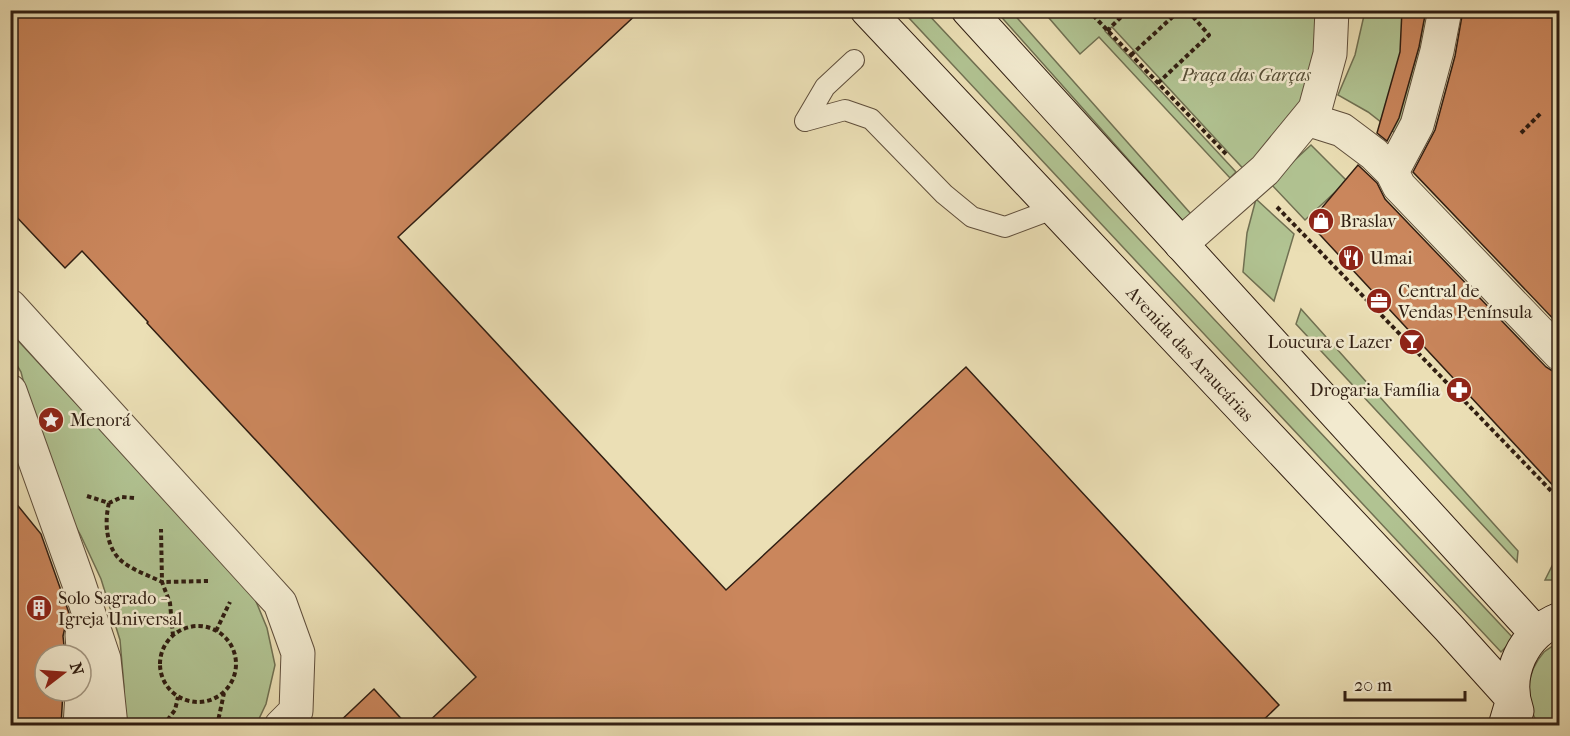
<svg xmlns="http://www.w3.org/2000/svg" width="1570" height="736" font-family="'IM FELL French Canon',serif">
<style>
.green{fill:#b1c392;stroke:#707052;stroke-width:1.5}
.building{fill:#ca865c;stroke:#301e12;stroke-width:1.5}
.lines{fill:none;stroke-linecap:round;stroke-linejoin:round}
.lane-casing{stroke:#5f4e3b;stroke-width:22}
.street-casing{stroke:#5f4e3b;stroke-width:35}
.secondary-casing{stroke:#301e12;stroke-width:35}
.path{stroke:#301e12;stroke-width:4;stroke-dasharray:4.5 3;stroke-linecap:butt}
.lane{stroke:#f2eacf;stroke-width:20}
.street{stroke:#f2eacf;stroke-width:33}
.secondary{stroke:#f2eacf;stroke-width:33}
.labels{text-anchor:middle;stroke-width:5;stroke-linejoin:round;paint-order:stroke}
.park-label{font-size:18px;font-style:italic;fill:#575038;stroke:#f2eacf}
.poi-label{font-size:18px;fill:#301e12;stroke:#f2eacf;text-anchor:start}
.street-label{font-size:18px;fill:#301e12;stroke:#f2eacf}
</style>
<rect width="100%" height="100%" fill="#ebdfb5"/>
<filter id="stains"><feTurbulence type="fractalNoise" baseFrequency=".00333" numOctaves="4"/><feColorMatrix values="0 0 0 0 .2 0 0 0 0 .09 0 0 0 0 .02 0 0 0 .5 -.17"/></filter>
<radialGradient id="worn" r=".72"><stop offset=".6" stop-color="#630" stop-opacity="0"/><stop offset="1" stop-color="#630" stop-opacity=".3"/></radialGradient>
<!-- green -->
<path class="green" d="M1059,10L1325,11L1300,118L1251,177L1112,27L1105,31L1236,172L1230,178L1099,37L1080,54L1049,18Z
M906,11H925L1514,639L1501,652L909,18Z
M996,11H1011L1191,214L1183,221Z
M1365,11H1434L1408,121L1395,133L1368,112L1338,95L1355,55Z
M1311,145L1347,181L1305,220L1270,183Z
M1256,199L1294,234L1274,301L1243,272L1247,233Z
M1301,309L1518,551L1517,562L1296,324Z
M10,332L253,594L267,628L275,665L266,704L256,725H122L124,687L120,640L101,579L81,536L55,489L42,454L21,372L11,355Z
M1559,552V580H1545Z
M1559,641V725H1540C1522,705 1526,672 1544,652C1549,648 1555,645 1559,641Z"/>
<!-- building -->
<path class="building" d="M10,10H641L398,237L726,590L966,367L1279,705L1257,726H424L476,677L147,323L148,322L82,251L65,268L10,210Z
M1402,10H1426L1419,47L1399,118L1387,141L1377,133L1400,52Z
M1463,10H1560V326L1413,172L1435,130L1455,56Z
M1358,165L1377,183L1385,199L1546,367L1554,372H1560V493L1309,223Z
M10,496L41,534L69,613L70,621L65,627L63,636L65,655H45V691H63L61,726H10Z
M374,689L408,726H335Z"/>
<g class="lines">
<!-- lane casing -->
<g class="lane-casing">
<path id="lane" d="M805,121L845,110L871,119L944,194L972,217L1005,227L1053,209
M805,121L825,87L854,60"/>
</g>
<!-- street casing -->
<g class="street-casing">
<path id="street" d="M1445,10L1437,51L1417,125L1392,172L1399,186L1560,354
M1307,119L1342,130L1374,154L1392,172
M1181,244L1265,170L1315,109L1330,54L1332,10
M10,306L280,603L298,653L296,711L281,726
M10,391L78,581L104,659L111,726
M80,726L84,662L82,635"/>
</g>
<!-- secondary casing -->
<g class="secondary-casing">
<path id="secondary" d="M867,10L1448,627L1513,699L1505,726
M968,10L1536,633
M1517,711C1504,674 1523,633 1560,619"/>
</g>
<!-- path -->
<path class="path" d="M1088,10L1226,154
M1107,31L1128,10
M1131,55L1180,10
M1158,83L1209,35L1187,10
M1521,133L1542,112
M1277,207L1560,500
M87,496L109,503L122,497L134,498
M109,503C104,523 106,550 124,563C135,571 150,576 162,582L161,529
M160 664a38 38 0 1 1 76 0a38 38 0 1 1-76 0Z
M216,631L230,602
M173,636L170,603L162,582L208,581
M163,726L175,710L178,697
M217,726L224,693"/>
<!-- lane -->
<use href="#lane" class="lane"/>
<!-- street -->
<use href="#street" class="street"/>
<!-- secondary -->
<use href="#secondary" class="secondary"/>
</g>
<!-- icons -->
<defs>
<g id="shop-disc" transform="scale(1.35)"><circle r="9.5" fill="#8f2418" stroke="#f2eacf"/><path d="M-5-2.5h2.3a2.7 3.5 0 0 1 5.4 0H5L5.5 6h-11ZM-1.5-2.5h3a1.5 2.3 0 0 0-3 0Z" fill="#fff"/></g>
<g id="restaurant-disc" transform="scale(1.35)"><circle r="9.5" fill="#8f2418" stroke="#f2eacf"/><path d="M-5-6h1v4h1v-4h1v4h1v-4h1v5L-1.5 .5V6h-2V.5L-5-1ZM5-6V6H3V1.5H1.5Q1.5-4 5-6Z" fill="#fff"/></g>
<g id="office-disc" transform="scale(1.35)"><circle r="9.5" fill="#8f2418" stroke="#f2eacf"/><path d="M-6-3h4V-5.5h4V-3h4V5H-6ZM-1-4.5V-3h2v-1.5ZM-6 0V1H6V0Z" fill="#fff"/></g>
<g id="bar-disc" transform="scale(1.35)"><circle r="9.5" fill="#8f2418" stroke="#f2eacf"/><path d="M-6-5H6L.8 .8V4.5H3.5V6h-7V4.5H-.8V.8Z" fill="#fff"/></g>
<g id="pharmacy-disc" transform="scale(1.35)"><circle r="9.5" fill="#8f2418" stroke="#f2eacf"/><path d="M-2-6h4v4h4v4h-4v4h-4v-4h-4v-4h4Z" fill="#fff"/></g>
<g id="sight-disc" transform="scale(1.35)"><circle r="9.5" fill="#8f2418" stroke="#f2eacf"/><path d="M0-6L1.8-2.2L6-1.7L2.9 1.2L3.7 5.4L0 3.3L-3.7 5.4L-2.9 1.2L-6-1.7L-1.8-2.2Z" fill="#fff"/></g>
<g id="building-disc" transform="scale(1.35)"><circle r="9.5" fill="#8f2418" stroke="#f2eacf"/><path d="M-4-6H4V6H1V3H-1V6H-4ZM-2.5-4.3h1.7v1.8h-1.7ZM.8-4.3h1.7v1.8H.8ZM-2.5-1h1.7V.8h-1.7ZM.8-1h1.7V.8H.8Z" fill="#fff"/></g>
</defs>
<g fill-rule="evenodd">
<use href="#shop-disc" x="1321" y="221"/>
<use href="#restaurant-disc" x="1351" y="258"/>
<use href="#office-disc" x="1379" y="301"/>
<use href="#bar-disc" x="1412" y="342"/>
<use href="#pharmacy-disc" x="1459" y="390"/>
<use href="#sight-disc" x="51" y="420"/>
<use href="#building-disc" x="39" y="608"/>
</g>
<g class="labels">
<!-- park labels -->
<g class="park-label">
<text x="1246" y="81">Praça das Garças</text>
</g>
<!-- poi labels -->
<g class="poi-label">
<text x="1340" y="227">Braslav</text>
<text x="1370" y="264">Umai</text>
<text x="1398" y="297">Central de<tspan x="1398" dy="21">Vendas Península</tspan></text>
<text x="1392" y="348" text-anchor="end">Loucura e Lazer</text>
<text x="1440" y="396" text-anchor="end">Drogaria Família</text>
<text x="70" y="426">Menorá</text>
<text x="58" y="604">Solo Sagrado -<tspan x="58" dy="21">Igreja Universal</tspan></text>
</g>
<!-- street labels -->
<g class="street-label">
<text transform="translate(1190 354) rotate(47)" y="6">Avenida das Araucárias</text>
</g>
</g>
<!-- margin -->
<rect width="1570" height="736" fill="none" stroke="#ebdfb5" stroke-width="36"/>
<rect x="12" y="12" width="1546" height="712" fill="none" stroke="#301e12" stroke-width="3"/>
<rect x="18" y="18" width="1534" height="700" fill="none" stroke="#301e12" stroke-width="1.5"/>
<!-- north arrow -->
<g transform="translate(63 673) rotate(73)"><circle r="28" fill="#f2eacf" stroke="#a49883" stroke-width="1.5"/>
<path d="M0-4.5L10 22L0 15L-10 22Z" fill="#8f2418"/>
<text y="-9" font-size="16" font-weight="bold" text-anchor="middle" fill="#301e12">N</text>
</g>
<!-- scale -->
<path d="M1345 691v9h120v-9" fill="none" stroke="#301e12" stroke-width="3"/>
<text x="1354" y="691" font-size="18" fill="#301e12" stroke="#f2eacf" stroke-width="4.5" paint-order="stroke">20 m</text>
<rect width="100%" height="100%" filter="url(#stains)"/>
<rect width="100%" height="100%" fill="url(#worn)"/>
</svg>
